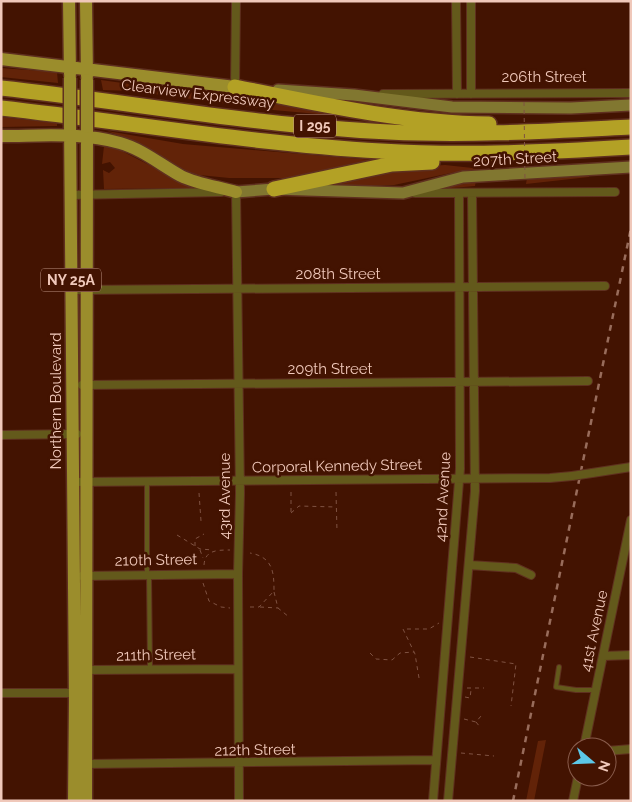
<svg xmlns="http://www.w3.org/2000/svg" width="632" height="802" font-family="Raleway,sans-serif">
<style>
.green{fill:#622308}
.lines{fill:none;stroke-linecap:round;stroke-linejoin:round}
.lane-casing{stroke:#5f301f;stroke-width:6}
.street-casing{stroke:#5f301f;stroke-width:10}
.secondary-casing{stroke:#5f301f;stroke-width:14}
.primary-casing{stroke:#5f301f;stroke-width:15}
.highway-casing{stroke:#5f301f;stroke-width:18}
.path{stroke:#7f5242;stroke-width:1;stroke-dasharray:4 4;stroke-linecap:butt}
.lane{stroke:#63591b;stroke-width:4}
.street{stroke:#63591b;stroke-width:8}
.secondary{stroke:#817730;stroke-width:11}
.primary{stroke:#9b8d2c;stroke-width:12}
.highway{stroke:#b3a125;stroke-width:15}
.rail{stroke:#986c5b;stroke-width:2.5;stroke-dasharray:6 6;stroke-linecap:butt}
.street-bridge-casing{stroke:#5f301f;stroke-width:10;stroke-linecap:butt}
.primary-bridge-casing{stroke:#5f301f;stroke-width:15;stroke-linecap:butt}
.path-bridge{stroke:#7f5242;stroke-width:1;stroke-dasharray:4 4;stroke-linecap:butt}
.street-bridge{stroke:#63591b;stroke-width:8}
.primary-bridge{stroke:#9b8d2c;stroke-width:12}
.labels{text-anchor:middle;stroke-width:5;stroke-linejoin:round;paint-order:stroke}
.shield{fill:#431301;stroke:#bc9282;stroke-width:1}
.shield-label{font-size:14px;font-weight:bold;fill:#f0c8ba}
.street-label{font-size:15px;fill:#f0c8ba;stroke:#431301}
</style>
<rect width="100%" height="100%" fill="#431301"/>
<!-- green -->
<path class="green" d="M1,68L57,72L58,83L1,77Z
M101,80L397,121L273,110L132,91L103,90Z
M1,117L57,123V126L1,127Z
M107,131L183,144L385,161L337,173L288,178H229L199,175L187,171L133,141Z
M104,146L120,150L194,188L104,189L103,170L109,173L115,168L110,162L102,164Z
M445,165L482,169L451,173L394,185L331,187L329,183L396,168Z
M589,174V177L526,184L527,178Z
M476,180L475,186L430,190L433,188Z
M546,740L534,801H526L538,741Z"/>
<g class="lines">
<!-- lane casing -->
<g class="lane-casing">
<path id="lane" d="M147,482V574
M149,574L150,669
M559,667L556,687L576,690H596"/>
</g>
<!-- street casing -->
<g class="street-casing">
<path id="street" d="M456,1L457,94
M235,87L236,1
M383,94L631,93
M471,94V1
M232,192H236L240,493L238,574L239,801
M415,193L615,192
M71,195L221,192
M72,290L605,286
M82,385L588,381
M1,435L77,434
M592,473L631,467
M73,482L550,478L572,476
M469,565L516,568L531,575
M82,576L238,574
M603,656L631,655
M83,670L238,669
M1,693H79
M584,747L631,520
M607,751L631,749
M83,764L436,760
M433,801L460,469L459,193
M448,801L475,491L472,193
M573,801L578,777"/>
</g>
<!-- secondary casing -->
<g class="secondary-casing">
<path id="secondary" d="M278,90L354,95L452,107L571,108L631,105
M236,192L274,189L403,193L463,177L631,167"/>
</g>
<!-- primary casing -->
<g class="primary-casing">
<path id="primary" d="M69,1L70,74
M86,1L87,76
M1,59L235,87
M70,125L75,701L74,801
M1,136C41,136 81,132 120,143C142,149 161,165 181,176C197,184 219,187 236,192
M86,801L87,127"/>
</g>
<!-- highway casing -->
<g class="highway-casing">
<path id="highway" d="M235,87C319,104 404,123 489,124
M1,88C130,102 259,126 389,132C469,136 550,131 631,127
M1,108C128,122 254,144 381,151C464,156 548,152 631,147
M274,189L392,164L432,162"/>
</g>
<!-- path -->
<path class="path" d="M336,492L337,532
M199,493L201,521
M291,512V492
M291,513L299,506L336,507
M177,535L200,549L213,550
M195,546V539L204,534
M200,550L203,558
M204,565C205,550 217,550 230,550
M203,583L209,601L221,607L230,608
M274,592L278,608L289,617
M250,607H259L274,591C274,572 273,557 250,553
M260,607L278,608
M370,653L376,659L392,660L400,653L414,652
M470,657L516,664L511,706
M419,678L415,654L403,629H429L439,623
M467,688H484
M465,697L470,698L471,690
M464,719L476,722L481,716
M476,722L480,727
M461,753L494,756"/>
<!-- lane -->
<use href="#lane" class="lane"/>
<!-- street -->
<use href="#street" class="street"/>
<!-- secondary -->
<use href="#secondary" class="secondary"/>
<!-- primary -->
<use href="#primary" class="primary"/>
<!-- highway -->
<use href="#highway" class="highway"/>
<!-- rail -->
<path class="rail" d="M513,801L631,228"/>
<!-- street-bridge casing -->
<g class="street-bridge-casing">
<path id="street-bridge" d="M572,476L592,473"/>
</g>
<!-- primary-bridge casing -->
<g class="primary-bridge-casing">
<path id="primary-bridge" d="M70,78V125
M87,80V127"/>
</g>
<!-- path-bridge -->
<path class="path-bridge" d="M524,102L525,182"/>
<!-- street-bridge -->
<use href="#street-bridge" class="street-bridge"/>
<!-- primary-bridge -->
<use href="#primary-bridge" class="primary-bridge"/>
</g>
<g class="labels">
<!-- shield labels -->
<g class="shield">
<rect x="294" y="114.5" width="42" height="23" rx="4"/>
<rect x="41" y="268.5" width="60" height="23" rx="4"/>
</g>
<g class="shield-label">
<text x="315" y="131">I 295</text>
<text x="71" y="285">NY 25A</text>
</g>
<!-- street labels -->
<g class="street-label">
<text x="544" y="82">206th Street</text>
<text transform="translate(198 94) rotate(7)" y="5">Clearview Expressway</text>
<text transform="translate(515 159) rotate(-3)" y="5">207th Street</text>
<text x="338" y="279">208th Street</text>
<text x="330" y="374">209th Street</text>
<text transform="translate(56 401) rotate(-90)" y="5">Northern Boulevard</text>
<text transform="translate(337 466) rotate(-1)" y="5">Corporal Kennedy Street</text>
<text transform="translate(225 496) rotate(-90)" y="5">43rd Avenue</text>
<text transform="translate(443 497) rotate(-87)" y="5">42nd Avenue</text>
<text transform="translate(156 560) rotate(-1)" y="5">210th Street</text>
<text transform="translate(594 631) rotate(-78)" y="5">41st Avenue</text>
<text transform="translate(156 655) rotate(-1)" y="5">211th Street</text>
<text transform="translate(255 750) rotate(-1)" y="5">212th Street</text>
</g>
</g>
<!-- border -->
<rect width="632" height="802" fill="none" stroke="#f0c8ba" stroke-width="5"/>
<!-- north arrow -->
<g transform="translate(592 762) rotate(109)"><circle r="24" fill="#431301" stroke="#885b4b"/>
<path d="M0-4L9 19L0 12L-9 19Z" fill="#5cc7e8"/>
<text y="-8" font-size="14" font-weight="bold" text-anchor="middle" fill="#f0c8ba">N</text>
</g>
</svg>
